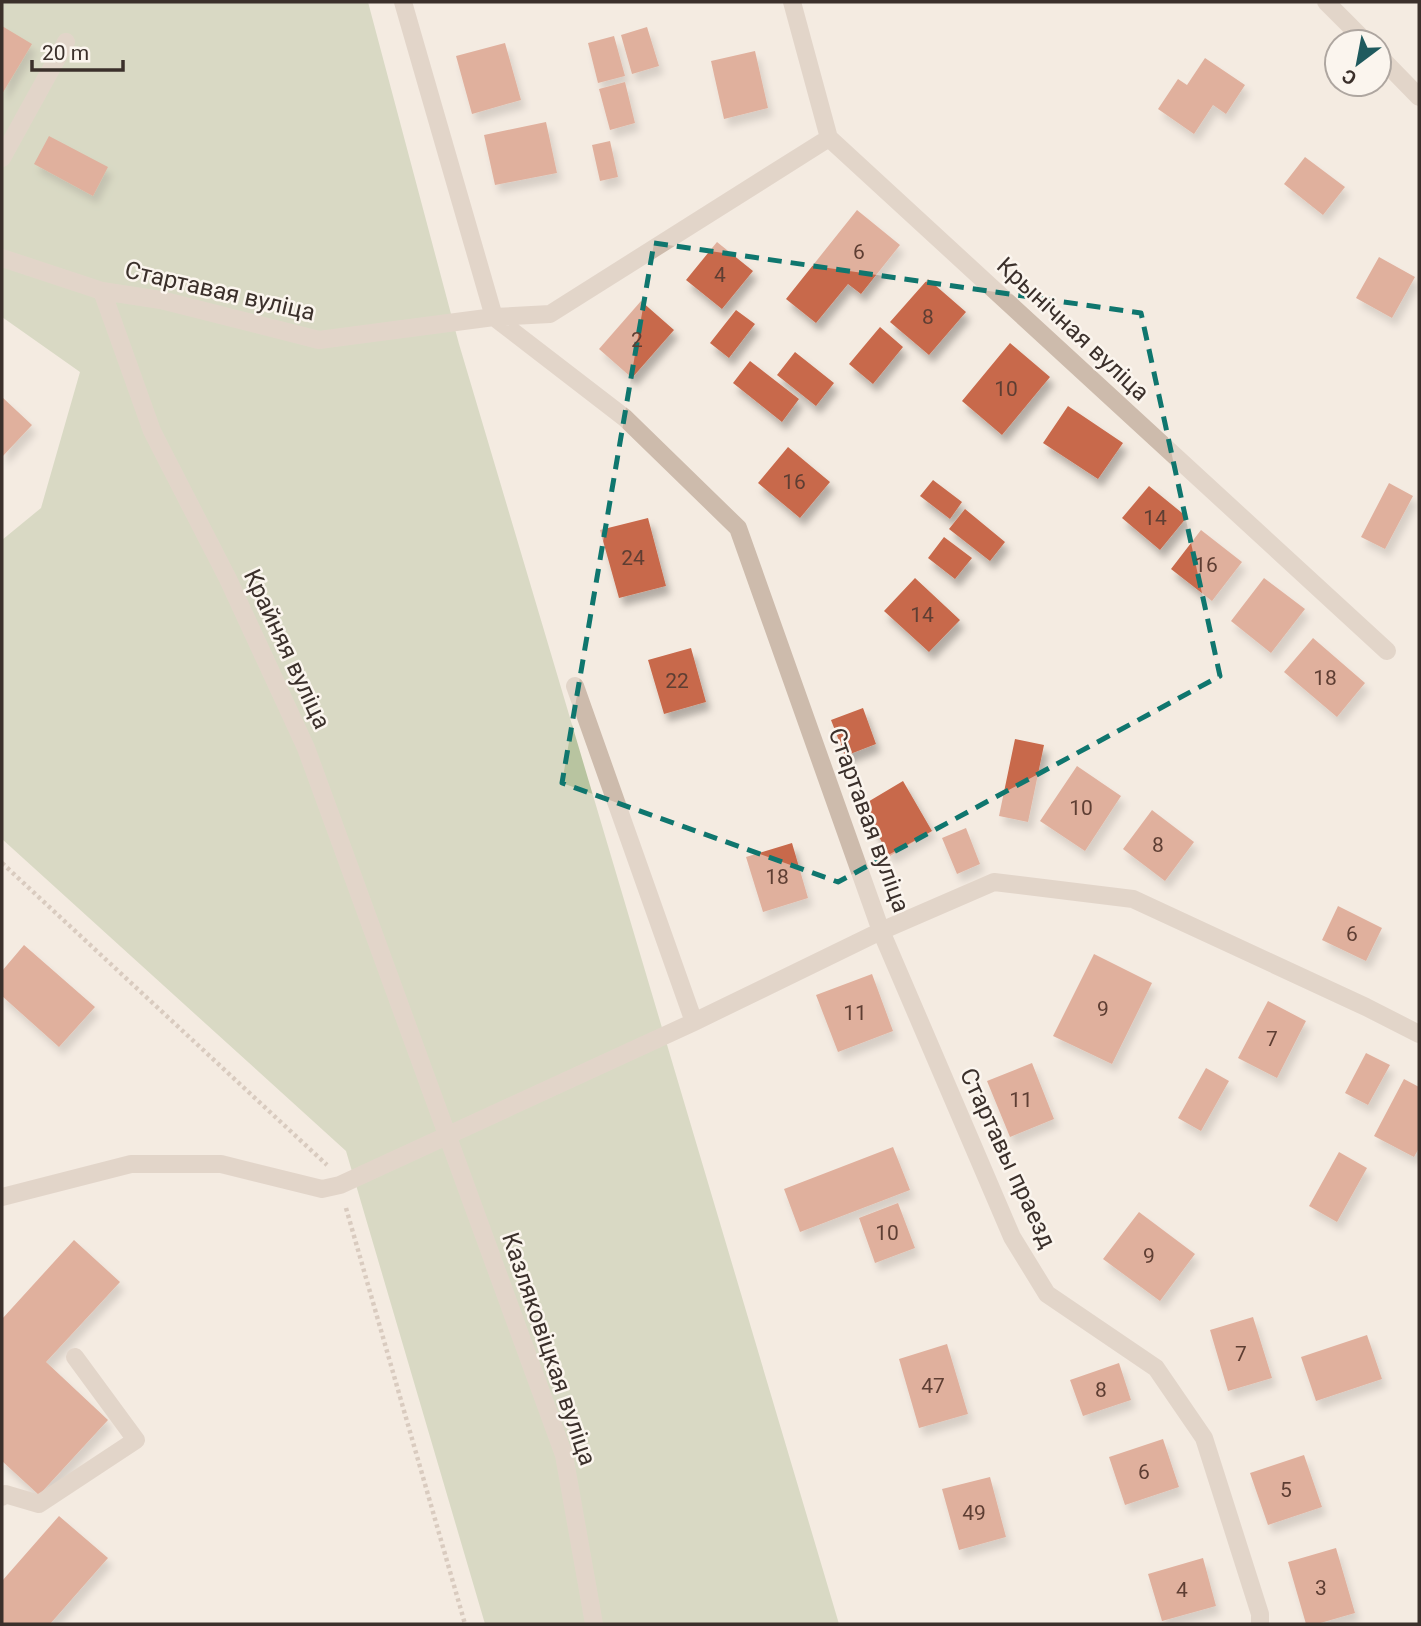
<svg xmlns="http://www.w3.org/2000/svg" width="1421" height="1626" font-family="Roboto,sans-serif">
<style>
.green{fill:#b8c4a0}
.building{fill:#c8694b;filter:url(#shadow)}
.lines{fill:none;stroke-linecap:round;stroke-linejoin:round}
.path{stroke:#b9a596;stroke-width:4.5;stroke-dasharray:3.5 3.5;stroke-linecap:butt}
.minor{stroke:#cdbbac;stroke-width:18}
.marked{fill:none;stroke:#0f766e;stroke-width:5;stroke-dasharray:14 9;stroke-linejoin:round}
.labels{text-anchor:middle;stroke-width:5;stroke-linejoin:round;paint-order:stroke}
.number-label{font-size:21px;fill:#5e3e33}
.street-label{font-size:24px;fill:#3b302b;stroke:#fbf5ee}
</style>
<defs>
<filter id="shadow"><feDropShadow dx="4.5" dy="8" stdDeviation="3.5" flood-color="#0004"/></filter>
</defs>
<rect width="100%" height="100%" fill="#f4ebe1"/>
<!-- green -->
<path class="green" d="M2,2H368L459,344L839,1624H485L346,1151L2,839V540L41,508L80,372L2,317Z"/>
<!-- building -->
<path class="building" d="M2,26L32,44L2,94Z
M647,27L659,66L632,74L621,35Z
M614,36L625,76L598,83L588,43Z
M505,43L521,100L472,114L456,56Z
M755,51L768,108L724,119L711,61Z
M1205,58L1245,85L1226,114L1213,105L1194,134L1158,109L1178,79L1187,85Z
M625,82L635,123L610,130L599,89Z
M546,122L557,173L495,185L484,135Z
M49,136L108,167L93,196L34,164Z
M610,141L618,177L600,181L592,145Z
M1305,157L1345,187L1323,215L1284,184Z
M857,210L900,245L861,294L848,284L816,323L786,299Z
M717,242L753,271L722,309L686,280Z
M1379,257L1415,277L1392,318L1356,298Z
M928,279L966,312L929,355L890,322Z
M641,301L674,330L632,378L599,349Z
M736,310L755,324L729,358L710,343Z
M880,327L903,347L873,384L849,364Z
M1010,343L1050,377L1002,435L962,401Z
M795,352L834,383L816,406L777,375Z
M750,361L799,399L782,422L733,383Z
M2,397L32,425L2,457Z
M1068,406L1123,443L1098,479L1043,443Z
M788,447L830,482L800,518L758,483Z
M933,480L962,502L950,519L920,496Z
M1389,483L1413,496L1385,549L1361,537Z
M1149,486L1187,517L1160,550L1122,518Z
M965,509L1005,542L990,561L949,529Z
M648,518L666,586L619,598L600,530Z
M1201,530L1242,562L1212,601L1171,569Z
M944,537L972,558L955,579L928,558Z
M915,578L960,620L929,652L884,611Z
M1264,578L1305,609L1271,653L1231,621Z
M1313,638L1365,683L1337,717L1284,672Z
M691,648L706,702L664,714L648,660Z
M863,708L876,744L845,756L831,720Z
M1015,739L1044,745L1028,822L999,816Z
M1077,766L1121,796L1085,851L1040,821Z
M903,781L932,831L890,856L861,806Z
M1152,810L1194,842L1165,881L1123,849Z
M966,828L980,864L957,874L942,838Z
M792,843L808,898L763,912L746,857Z
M1338,906L1382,928L1366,961L1322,940Z
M24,945L95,1007L59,1047L2,996V971Z
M1094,954L1152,983L1112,1064L1053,1036Z
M872,974L893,1031L838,1052L816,995Z
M1268,1001L1306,1021L1277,1078L1238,1058Z
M1366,1053L1390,1065L1368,1105L1345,1093Z
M1032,1063L1054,1119L1010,1137L987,1081Z
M1206,1068L1229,1081L1201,1131L1178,1118Z
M1404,1079L1419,1087V1148L1414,1157L1374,1136Z
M893,1147L910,1190L800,1232L784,1189Z
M1339,1152L1367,1168L1337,1222L1309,1206Z
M898,1203L915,1248L875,1263L859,1218Z
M1139,1212L1195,1254L1160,1301L1103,1259Z
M74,1240L120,1282L46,1362L108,1420L39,1495L2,1461V1319Z
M1253,1317L1272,1378L1228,1391L1210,1330Z
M1367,1335L1382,1379L1316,1401L1301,1357Z
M947,1344L968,1414L919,1428L899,1359Z
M1119,1363L1131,1400L1083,1416L1070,1380Z
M1163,1439L1179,1487L1125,1505L1109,1457Z
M1304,1455L1322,1507L1268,1525L1250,1473Z
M990,1477L1006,1537L959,1550L942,1489Z
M59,1516L108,1558L50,1624H2V1581Z
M1336,1548L1355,1613L1317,1624H1306L1288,1562Z
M1203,1558L1216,1606L1162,1621L1148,1574Z"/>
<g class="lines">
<!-- path -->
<path class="path" d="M2,863L327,1165
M346,1208L465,1624"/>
<!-- minor -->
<path class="minor" d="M403,2L494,317L625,418L738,528L881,931L994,882L1133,899L1366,1007L1419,1034
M792,2L829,138L1387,651
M1326,2L1366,42
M1379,56L1419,97
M2,158L66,42
M2,258L102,291L161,300L319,340L494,317L550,314L829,138
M102,291L152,431L228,579L306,748L564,1455L594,1624
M575,686L694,1022
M2,1197L131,1164H221L322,1189L340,1185L694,1022L881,931L1012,1237L1047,1294L1156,1368L1204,1438L1260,1614V1624
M2,1497L5,1494L39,1504L136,1440L75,1357"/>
</g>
<!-- marked area -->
<path d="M0 0H1421V1626H0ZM654,243L1141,313L1220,676L838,882L562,783Z" fill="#f4ebe1" fill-opacity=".55" fill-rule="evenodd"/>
<path class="marked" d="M654,243L1141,313L1220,676L838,882L562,783Z"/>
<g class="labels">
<!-- number labels -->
<g class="number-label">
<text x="859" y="259">6</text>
<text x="720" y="282">4</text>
<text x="928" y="324">8</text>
<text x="637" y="347">2</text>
<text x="1006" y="396">10</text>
<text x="794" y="489">16</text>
<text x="1155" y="525">14</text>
<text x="633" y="565">24</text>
<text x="1206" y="572">16</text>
<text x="922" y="622">14</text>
<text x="1325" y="685">18</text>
<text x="677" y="688">22</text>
<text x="1081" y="815">10</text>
<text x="1158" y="852">8</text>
<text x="777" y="884">18</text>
<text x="1352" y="941">6</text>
<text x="1103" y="1016">9</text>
<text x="855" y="1020">11</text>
<text x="1272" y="1046">7</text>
<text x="1021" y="1107">11</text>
<text x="887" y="1240">10</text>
<text x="1149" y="1263">9</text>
<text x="1241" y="1361">7</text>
<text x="933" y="1393">47</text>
<text x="1101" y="1397">8</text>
<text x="1144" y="1479">6</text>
<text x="1286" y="1497">5</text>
<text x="974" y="1520">49</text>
<text x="1321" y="1595">3</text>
<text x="1182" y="1597">4</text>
</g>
<!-- street labels -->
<g class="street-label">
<text transform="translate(220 291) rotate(13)" y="8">Стартавая вуліца</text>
<text transform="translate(1073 329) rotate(43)" y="8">Крынічная вуліца</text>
<text transform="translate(287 649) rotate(65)" y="8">Крайняя вуліца</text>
<text transform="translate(869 820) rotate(70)" y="8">Стартавая вуліца</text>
<text transform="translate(1008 1158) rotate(65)" y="8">Стартавы праезд</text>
<text transform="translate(549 1349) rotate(71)" y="8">Казляковіцкая вуліца</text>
</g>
</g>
<!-- border -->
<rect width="1421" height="1626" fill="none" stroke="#3b302b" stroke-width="7"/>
<!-- north arrow -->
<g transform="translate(1358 63) rotate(212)"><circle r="33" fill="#fbf5ee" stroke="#aea6a0" stroke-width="2"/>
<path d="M0-5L12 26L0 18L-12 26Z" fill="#1f5a5e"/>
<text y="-10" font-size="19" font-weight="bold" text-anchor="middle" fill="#3b302b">С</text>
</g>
<!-- scale -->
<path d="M32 60v10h91v-10" fill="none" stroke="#3b302b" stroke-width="3.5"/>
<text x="42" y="60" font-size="21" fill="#3b302b" stroke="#fbf5ee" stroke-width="5" paint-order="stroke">20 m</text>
</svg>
